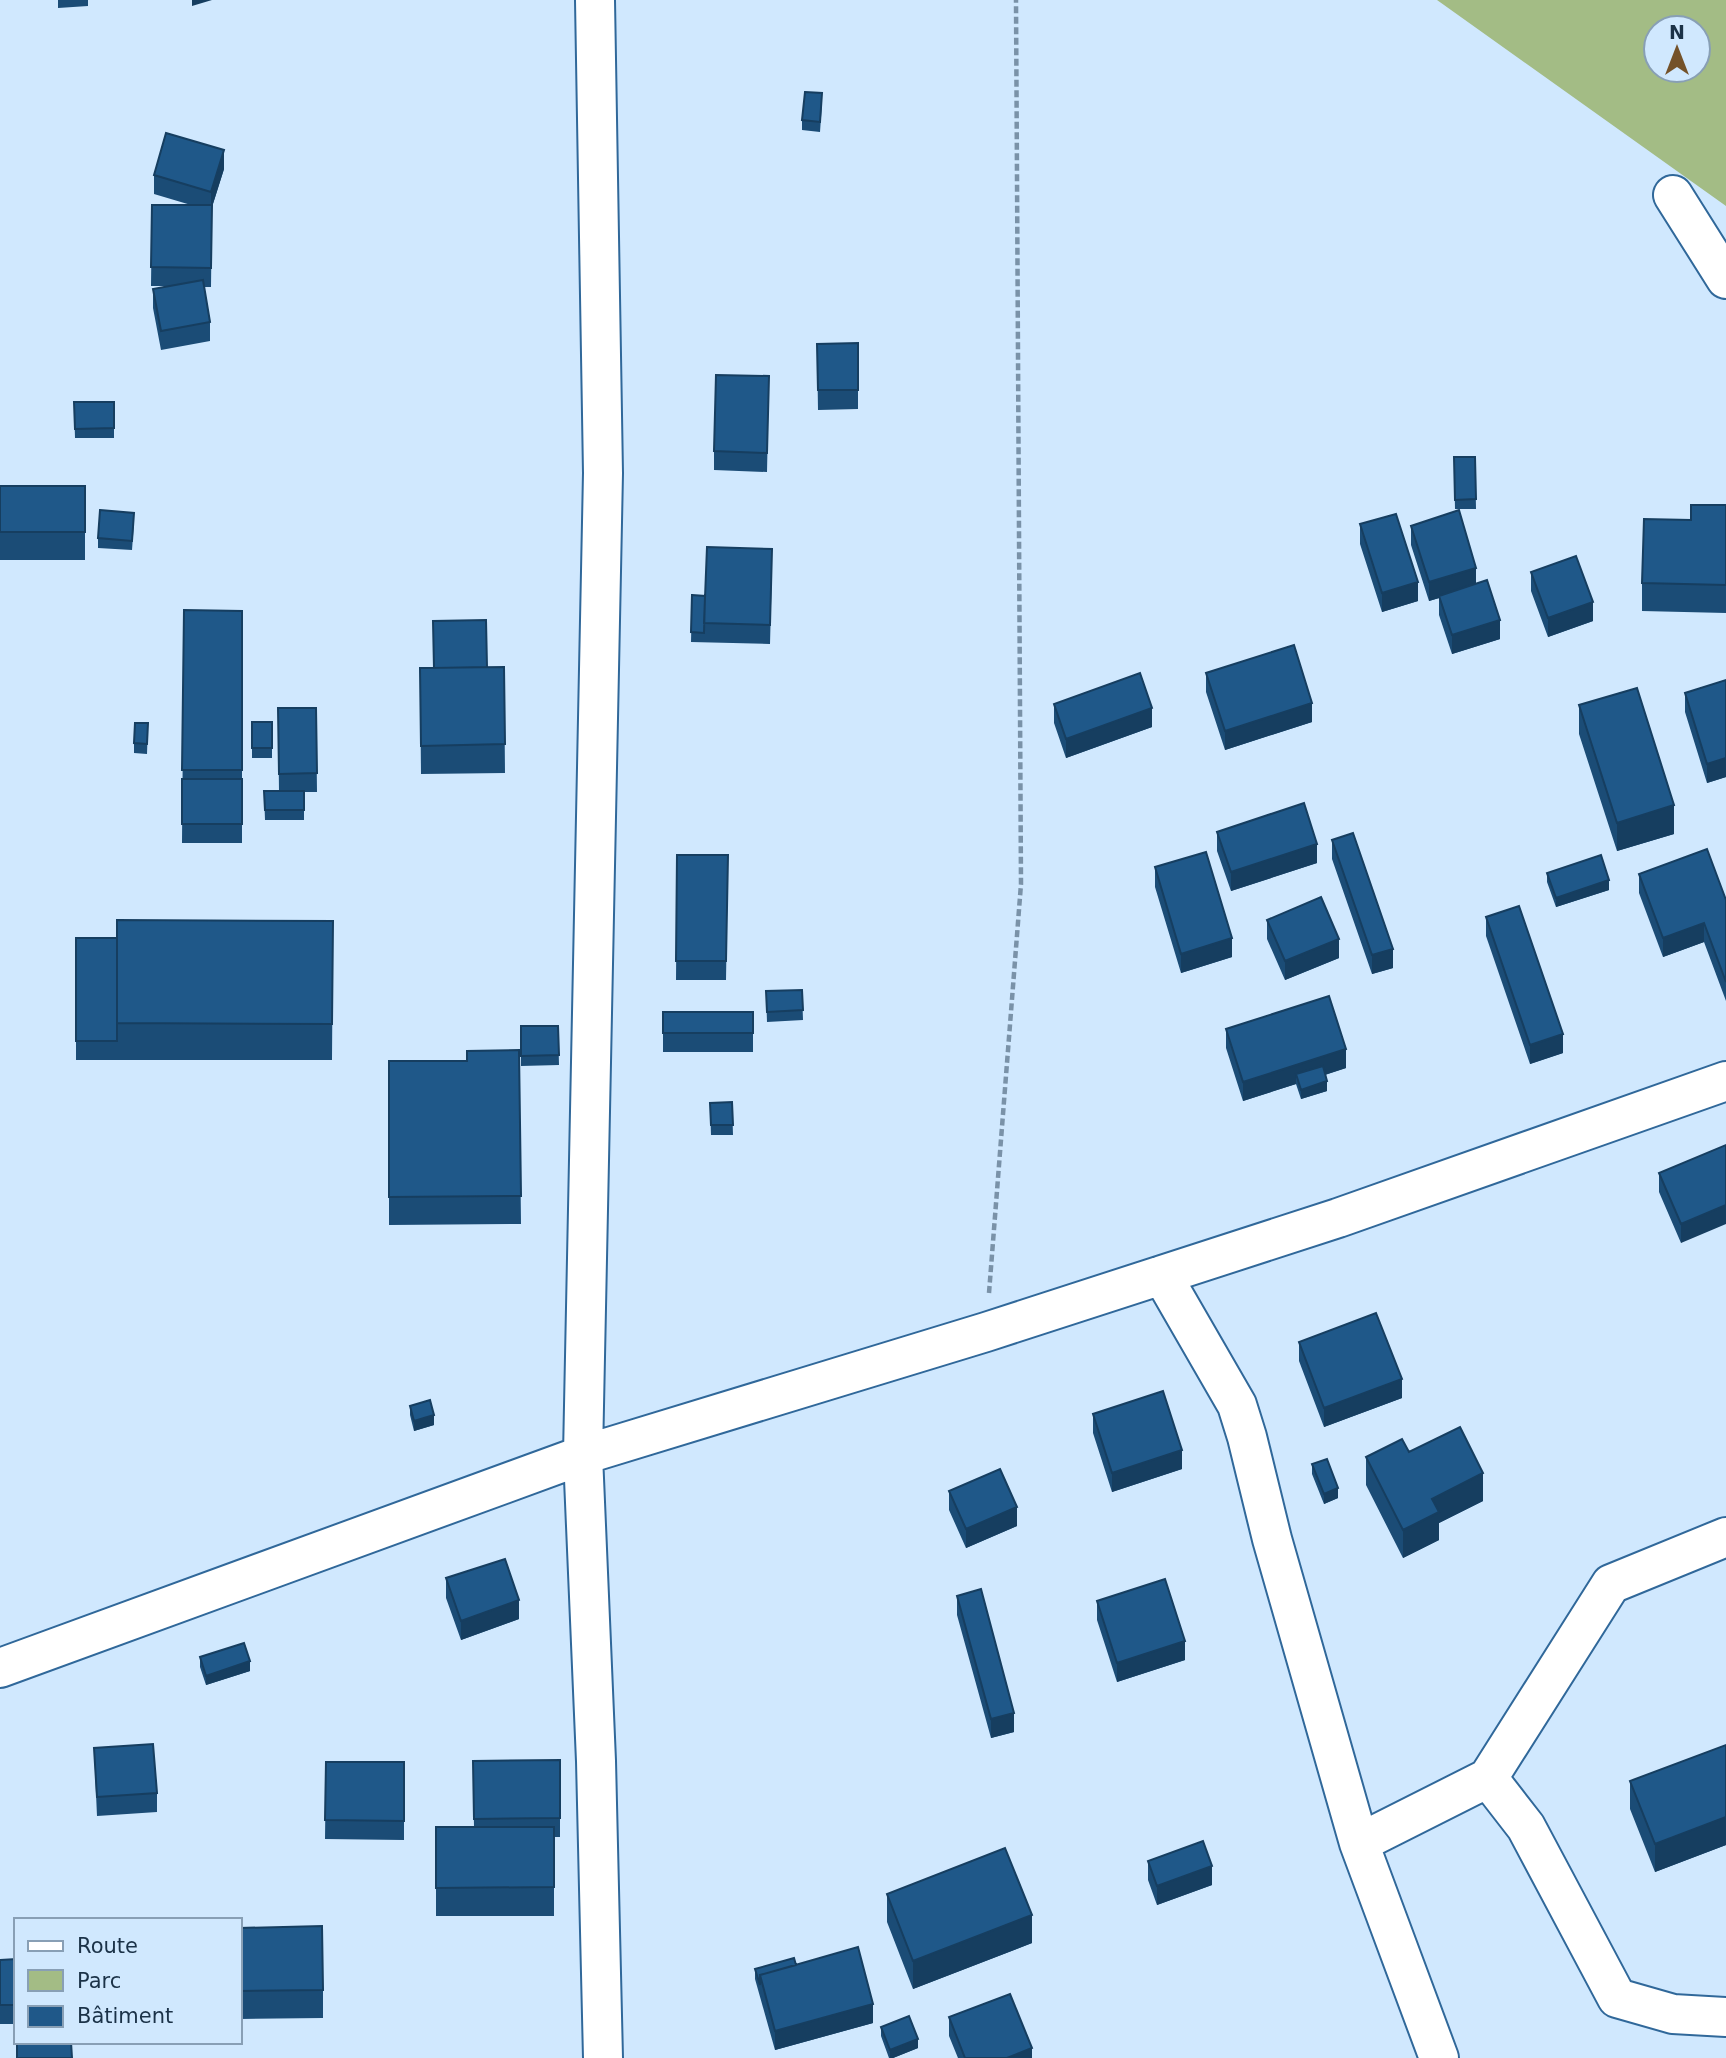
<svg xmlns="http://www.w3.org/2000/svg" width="1726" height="2058" font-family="'DejaVu Sans',sans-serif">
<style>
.green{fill:#a3bc85;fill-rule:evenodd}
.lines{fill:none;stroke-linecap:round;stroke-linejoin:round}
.minor-casing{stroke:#30689a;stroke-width:42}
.path{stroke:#7a92a8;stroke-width:4.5;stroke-dasharray:7 3.5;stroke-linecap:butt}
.minor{stroke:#fff;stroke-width:38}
.wall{fill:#1b4c76}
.shaded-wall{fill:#163e60}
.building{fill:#1f5889;stroke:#163e60;stroke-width:2}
</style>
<rect width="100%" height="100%" fill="#d0e8fe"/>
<!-- green -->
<path class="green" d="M1437,0H1726V206ZM1656,28H1698V70H1656Z"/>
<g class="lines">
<!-- minor casing -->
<g class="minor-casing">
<path id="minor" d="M595,0L603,473L583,1455L596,1761L603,2058
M1673,195L1726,279
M1162,1275L1237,1405L1247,1437L1272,1539L1359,1843L1439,2058
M0,1668L583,1455L986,1332L1338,1218L1726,1081
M1488,1778L1526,1827L1617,1998L1673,2014L1726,2017
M1359,1843L1488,1778L1611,1584L1726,1537"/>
</g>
<!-- path -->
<path class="path" d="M989,1293L1021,884L1016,0"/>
<!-- minor -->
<use href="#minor" class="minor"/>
</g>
<!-- wall -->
<path class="wall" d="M58,0H88V6L58,8Z
M822,103L820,132L802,130V120Z
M224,169L212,207L211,287H204L210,322V341L161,350L153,308V289L167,286H151L152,205H191L154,194V175Z
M858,343V409L818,410L817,344Z
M769,376L767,472L714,470V451Z
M74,402H114V438H75Z
M1454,457H1475L1476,509H1455Z
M0,486H85V560H0Z
M1726,505V613L1642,611V583L1691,520Z
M134,522L132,550L98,548V538Z
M1360,524L1418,601L1382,612L1360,544Z
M1411,526L1476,584L1500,639L1452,654L1439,615V598L1429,601L1411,545Z
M772,568L770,644L691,642L692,595L705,596Z
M1531,572L1593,621L1548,637L1531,591Z
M184,610L242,611V843H182Z
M504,667L505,773L421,774L420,668Z
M1206,673L1312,722L1225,750L1206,692Z
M1726,680V777L1707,783L1685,712V693Z
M1054,704L1152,727L1066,758L1054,723Z
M1579,705L1674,834L1617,851L1579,734Z
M278,708H316L317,792H304V820H265L264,791H279Z
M252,722H272V758H252Z
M148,723L147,754L134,753V743Z
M1217,832L1317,863L1231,891L1217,851Z
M1332,840L1393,968L1372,974L1332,859Z
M677,855H728L726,980H676Z
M1155,867L1232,957L1181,973L1155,887Z
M1547,873L1609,890L1556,907L1547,882Z
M1639,874L1726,900V1001L1704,942L1663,957L1639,893Z
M1486,917L1563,1053L1530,1064L1486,936Z
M1267,920L1339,958L1285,980L1267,939Z
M333,921L332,1060H76V938H117Z
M802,990L803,1020L767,1022L766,991Z
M663,1012H753V1052H663Z
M521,1026H558L559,1065L521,1066Z
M1226,1029L1346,1068L1325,1075L1327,1091L1301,1099L1296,1084L1243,1101L1226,1048Z
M519,1050L521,1224L389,1225V1061H467Z
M732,1102L733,1135H711L710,1103Z
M1726,1145L1681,1243L1659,1192V1173Z
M1299,1342L1402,1398L1324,1427L1299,1361Z
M410,1406L434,1425L414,1431L410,1415Z
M1093,1414L1182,1469L1112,1492L1093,1433Z
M1409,1452L1483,1501L1439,1523V1540L1403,1558L1366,1485V1457Z
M1312,1464L1338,1498L1324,1504L1312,1474Z
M949,1491L1017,1526L966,1548L949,1510Z
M446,1578L519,1619L461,1640L446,1598Z
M957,1596L1014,1732L991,1738L957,1615Z
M1097,1601L1185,1660L1117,1682L1097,1620Z
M200,1657L250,1671L206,1685L200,1667Z
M1726,1745V1845L1655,1872L1630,1809V1781Z
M94,1748L157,1793V1812L97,1816Z
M560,1760V1837H554V1916H436V1827H474L473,1761Z
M326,1762H404V1840L325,1839Z
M1148,1861L1212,1885L1157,1905L1148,1880Z
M887,1894L1032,1943L913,1989L887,1922Z
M240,1928L323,1990V2018L240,2019Z
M16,1959V2024H0V1960Z
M796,1965L873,2023L775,2050L755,1979V1969Z
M949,2017L1032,2058H958L949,2036Z
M881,2027L918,2048L893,2058H889L881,2036Z"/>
<!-- shaded-wall -->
<path class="shaded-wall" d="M192,0H212L192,6Z
M224,150V169L212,207L211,287L212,207L211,211V192Z
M1476,568V587L1429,601V582Z
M1418,582V601L1382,612V593Z
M1593,602V621L1548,637V618Z
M1500,620V639L1452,654V635Z
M1312,703V722L1225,750V731Z
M1152,708V727L1066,758V739Z
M1726,758V777L1707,783V764Z
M1674,805V834L1617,851V823Z
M1317,844V863L1231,891V872Z
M1609,880V890L1556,907V898Z
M1704,923V942L1663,957V938Z
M1232,938V957L1181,973V954Z
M1339,939V958L1285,980V961Z
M1393,949V968L1372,974V955Z
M1563,1034V1053L1530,1064V1045Z
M1346,1049V1068L1299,1083L1296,1074V1084L1243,1101V1082Z
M1327,1081V1091L1301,1099V1090Z
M1726,1205V1224L1681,1243V1224Z
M1402,1379V1398L1324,1427V1408Z
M434,1415V1425L414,1431V1421Z
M1182,1450V1469L1112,1492V1473Z
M1483,1473V1501L1439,1523V1540L1403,1558V1530L1432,1499Z
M1338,1488V1498L1324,1504V1494Z
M1017,1507V1526L966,1548V1529Z
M519,1600V1619L461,1640V1621Z
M1185,1641V1660L1117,1682V1663Z
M250,1661V1671L206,1685V1676Z
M1014,1713V1732L991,1738V1719Z
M1726,1817V1845L1655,1872V1844Z
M1212,1866V1885L1157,1905V1886Z
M1032,1915V1943L913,1989V1961Z
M873,2004V2023L775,2050V2031Z
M918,2039V2048L893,2058H890V2050Z
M1032,2048V2058H1007Z"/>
<!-- building -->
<path class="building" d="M805,92L822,93L820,122L802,120Z
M166,133L224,150L211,192L154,175Z
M152,205H212L211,268L151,267Z
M203,280L210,322L161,331L153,289Z
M858,343V390H818L817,344Z
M716,375L769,376L767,453L714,451Z
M74,402H114V428L75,429Z
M1454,457H1475L1476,499L1455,500Z
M0,486H85V532H0Z
M1691,505H1726V585L1642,583L1644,519L1691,520Z
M100,510L134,513L132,541L98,538Z
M1459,510L1476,568L1429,582L1411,526Z
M1396,514L1418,582L1382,593L1360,524Z
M707,547L772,549L770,625L704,623Z
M1576,556L1593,602L1548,618L1531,572Z
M1487,580L1500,620L1452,635L1439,596Z
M692,595L705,596L704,633L691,632Z
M184,610L242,611V770H182Z
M486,620L487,667L434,668L433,621Z
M1294,645L1312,703L1225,731L1206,673Z
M504,667L505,744L421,746L420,668Z
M1140,673L1152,708L1066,739L1054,704Z
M1726,680V758L1707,764L1685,693Z
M1637,688L1674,805L1617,823L1579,705Z
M278,708H316L317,773L279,774Z
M252,722H272V748H252Z
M135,723H148L147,744L134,743Z
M182,779H242V824H182Z
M264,791H304V810H265Z
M1304,803L1317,844L1231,872L1217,832Z
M1353,833L1393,949L1372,955L1332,840Z
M1707,849L1726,900V982L1704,923L1663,938L1639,874Z
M1206,852L1232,938L1181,954L1155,867Z
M677,855H728L726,961H676Z
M1601,855L1609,880L1556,898L1547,873Z
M1321,897L1339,939L1285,961L1267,920Z
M1519,906L1563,1034L1530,1045L1486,917Z
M117,920L333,921L332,1024L117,1023Z
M76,938H117V1041H76Z
M802,990L803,1010L767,1012L766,991Z
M1329,996L1346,1049L1243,1082L1226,1029Z
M663,1012H753V1033H663Z
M521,1026H558L559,1055L521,1056Z
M519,1050L521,1196L389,1197V1061H467V1051Z
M1323,1066L1327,1081L1301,1090L1296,1074Z
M732,1102L733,1125H711L710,1103Z
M1726,1145V1205L1681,1224L1659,1173Z
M1376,1313L1402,1379L1324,1408L1299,1342Z
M1163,1391L1182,1450L1112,1473L1093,1414Z
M430,1400L434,1415L414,1421L410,1406Z
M1460,1427L1483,1473L1432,1499L1439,1512L1403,1530L1366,1457L1402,1439L1409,1452Z
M1327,1459L1338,1488L1324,1494L1312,1464Z
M1000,1469L1017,1507L966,1529L949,1491Z
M505,1559L519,1600L461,1621L446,1578Z
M1165,1579L1185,1641L1117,1663L1097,1601Z
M981,1589L1014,1713L991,1719L957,1596Z
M244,1643L250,1661L206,1676L200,1657Z
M153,1744L157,1793L97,1797L94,1748Z
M1726,1745V1817L1655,1844L1630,1781Z
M560,1760V1818L474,1819L473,1761Z
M326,1762H404V1821L325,1820Z
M436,1827H554V1887L436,1888Z
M1203,1841L1212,1866L1157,1886L1148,1861Z
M1005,1848L1032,1915L913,1961L887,1894Z
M322,1926L323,1990L240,1991V1928Z
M858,1947L873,2004L775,2031L760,1975Z
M794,1958L796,1965L760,1975V1985L755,1969Z
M16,1959V2005H0V1960Z
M1010,1994L1032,2048L1007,2058H965L949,2017Z
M909,2016L918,2039L890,2050L881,2027Z
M17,2042H71L72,2058H17Z"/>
<!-- legend -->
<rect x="14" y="1918" width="228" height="126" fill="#d0e8fe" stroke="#889fb5" stroke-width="2"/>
<rect x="28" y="1941" width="35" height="10" fill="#ffffff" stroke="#889fb5" stroke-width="2"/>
<text x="77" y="1953" font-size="21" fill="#1b3248">Route</text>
<rect x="28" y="1970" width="35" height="21" fill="#a3bc85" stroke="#889fb5" stroke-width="2"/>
<text x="77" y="1988" font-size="21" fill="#1b3248">Parc</text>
<rect x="28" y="2006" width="35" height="21" fill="#1f5889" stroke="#889fb5" stroke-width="2"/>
<text x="77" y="2023" font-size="21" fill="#1b3248">Bâtiment</text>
<!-- north arrow -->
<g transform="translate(1677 49)"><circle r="33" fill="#d0e8fe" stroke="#889fb5" stroke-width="2"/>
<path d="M0-5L12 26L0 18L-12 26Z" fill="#74522a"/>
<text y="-10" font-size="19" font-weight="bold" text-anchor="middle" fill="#1b3248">N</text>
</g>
</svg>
